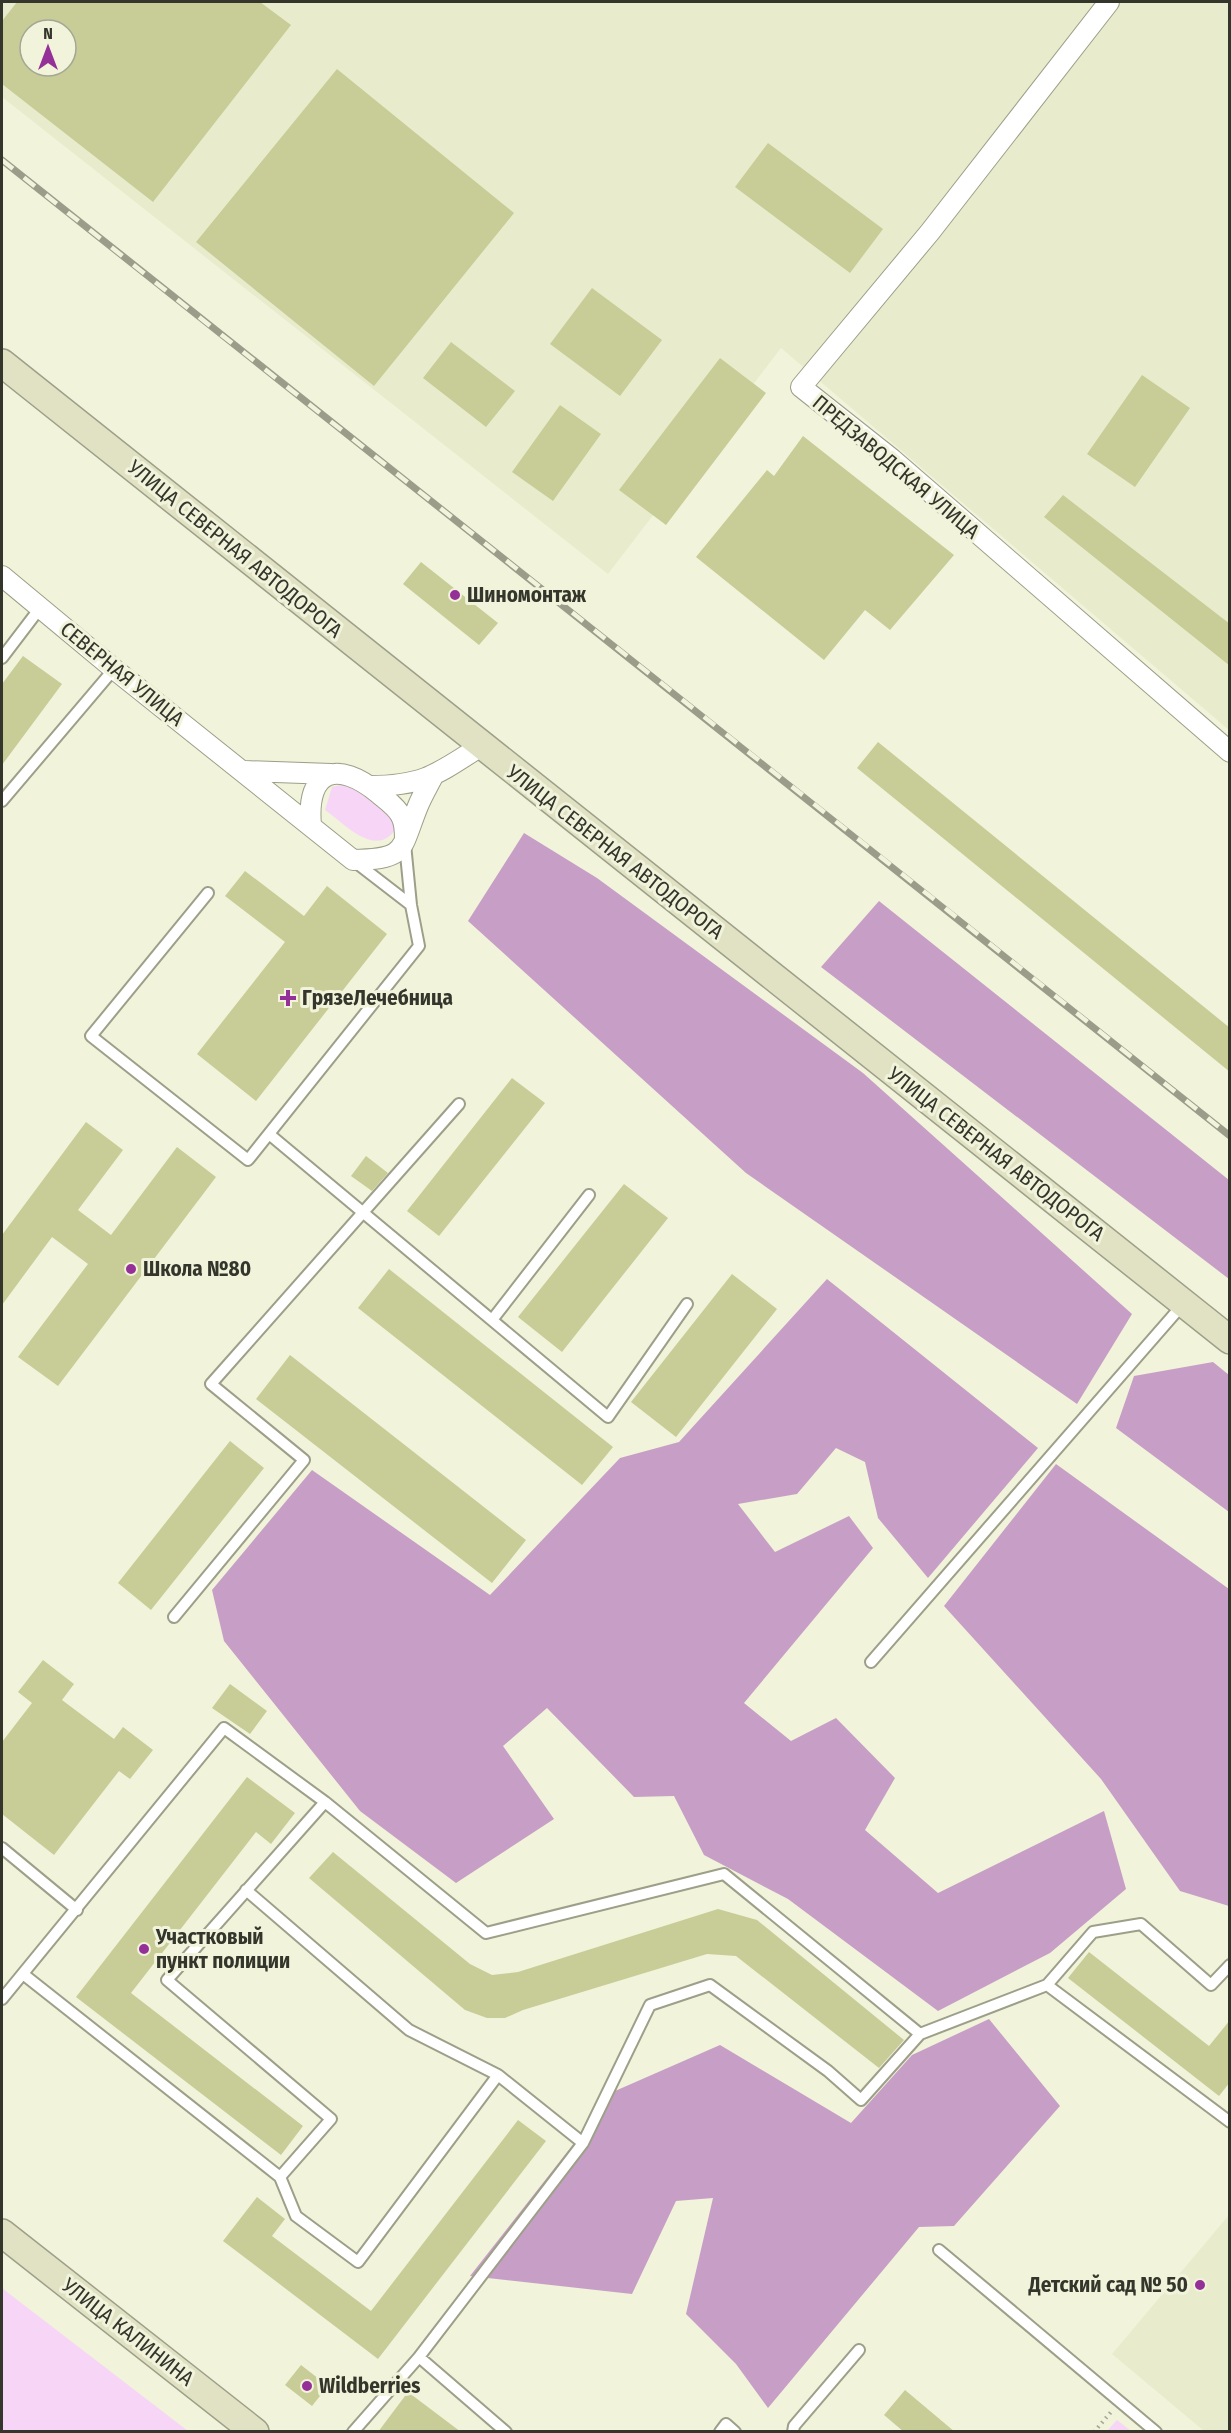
<svg xmlns="http://www.w3.org/2000/svg" width="1231" height="2433" font-family="'Fira Sans Condensed',sans-serif">
<style>
.built{fill:#e8eccc;fill-rule:evenodd}
.green{fill:#f7d5f6}
.forest{fill:#c79fc6}
.building{fill:#c8cd97;fill-rule:evenodd}
.lines{fill:none;stroke-linecap:round;stroke-linejoin:round}
.service-casing{stroke:#9d9f89;stroke-width:14}
.minor-casing{stroke:#9d9f89;stroke-width:22}
.secondary-casing{stroke:#9d9f89;stroke-width:30}
.path{stroke:#a4a593;stroke-width:4;stroke-dasharray:1.5 4.5;stroke-linecap:butt}
.service{stroke:#fff;stroke-width:10}
.minor{stroke:#fff;stroke-width:20}
.secondary{stroke:#e0e2c3;stroke-width:27}
.rail-casing{stroke:#9b9c8a;stroke-width:7}
.rail{stroke:#f1f3db;stroke-width:4.5;stroke-dasharray:14;stroke-linecap:butt}
.poi-dot{fill:#943097;stroke:#f1f3db;stroke-width:2}
.labels{text-anchor:middle;stroke-width:6;stroke-linejoin:round;paint-order:stroke}
.street-label{font-size:21px;fill:#34352b;stroke:#f1f3db}
.poi-label{font-size:21px;font-weight:bold;fill:#34352b;stroke:#f1f3db;text-anchor:start}
</style>
<rect width="100%" height="100%" fill="#f1f3db"/>
<!-- built -->
<path class="built" d="M2,2H1229V730L781,348L608,574L2,97ZM30,30H66V66H30Z
M1229,2215V2431H1204L1112,2354Z"/>
<!-- green -->
<path class="green" d="M348,783L392,816L395,830C375,858 345,824 325,810L332,787Z
M2,2288L20,2302L188,2431H2Z
M1117,2420L1131,2431H1107Z"/>
<!-- forest -->
<path class="forest" d="M524,833L597,878L863,1073L1132,1314L1077,1404L746,1173L468,921Z
M879,901L1229,1180V1279L821,967Z
M827,1279L1038,1448L928,1578L878,1518L865,1462L836,1448L797,1494L738,1504L775,1552L849,1516L873,1548L744,1703L791,1741L836,1718L895,1778L865,1830L938,1893L1104,1811L1126,1889L1050,1953L938,2011L788,1899L704,1855L674,1796L634,1797L547,1708L503,1746L554,1819L456,1883L360,1811L224,1641L212,1590L312,1470L490,1595L620,1458L679,1442Z
M1213,1362L1229,1375V1512L1116,1428L1134,1376Z
M1056,1464L1229,1589V1906L1180,1891L1101,1779L944,1606Z
M989,2019L1060,2106L954,2226L919,2227L768,2408L736,2364L686,2314L713,2198L676,2201L632,2294L470,2276L615,2091L720,2045L851,2123L912,2055Z"/>
<!-- building -->
<path class="building" d="M17,2H260L291,25L153,202L2,84V21ZM30,30H66V66H30Z
M337,69L514,213L374,386L196,242Z
M768,143L883,229L850,273L735,187Z
M592,288L662,340L620,396L550,344Z
M451,342L515,391L486,427L423,378Z
M720,358L766,393L666,525L619,490Z
M1142,375L1190,408L1135,487L1087,454Z
M560,405L601,434L553,501L512,472Z
M803,436L954,555L890,630L865,610L824,660L696,557L767,470L774,476Z
M1063,495L1230,624V666L1044,517Z
M421,562L498,623L479,645L403,584Z
M23,656L62,684L2,765V684Z
M878,742L1230,1028V1072L857,768Z
M245,871L304,916L327,886L387,934L256,1101L197,1054L285,942L225,896Z
M512,1078L545,1103L439,1236L407,1211Z
M86,1122L123,1150L78,1210L111,1235L177,1147L216,1177L58,1386L18,1357L88,1264L52,1237L2,1305V1235Z
M366,1156L388,1173L372,1191L351,1176Z
M624,1184L668,1218L562,1352L518,1317Z
M389,1269L613,1447L582,1485L358,1308Z
M732,1274L777,1309L676,1437L631,1402Z
M290,1355L526,1540L492,1583L256,1399Z
M230,1441L264,1468L151,1610L118,1583Z
M43,1660L74,1684L62,1700L114,1739L123,1727L153,1750L130,1779L119,1771L54,1855L2,1814V1742L32,1703L18,1692Z
M230,1684L267,1711L250,1734L212,1708Z
M247,1777L295,1813L271,1844L256,1832L131,1993L303,2126L281,2155L76,1997Z
M333,1852L470,1964L492,1975L518,1972L718,1909L757,1920L904,2040L879,2068L736,1956L707,1954L523,2010L505,2018H487L465,2010L309,1878Z
M1089,1952L1209,2046L1230,2020V2082L1219,2096L1068,1978Z
M518,2120L546,2141L378,2359L223,2241L257,2197L285,2219L272,2236L371,2311Z
M301,2365L328,2386L312,2406L285,2385Z
M905,2390L955,2432H904L884,2415Z
M408,2392L461,2432H378Z"/>
<g class="lines">
<!-- service casing -->
<g class="service-casing">
<path id="service" d="M2,658L40,608
M2,801L114,669
M354,861L411,905
M208,893L91,1036L248,1160L419,946L411,905L405,844
M269,1134L608,1417L687,1304
M492,1320L589,1195
M174,1617L304,1460L211,1384L459,1104
M871,1662L1184,1303
M2,1848L77,1910
M246,1890L409,2030L498,2075
M23,1974L280,2177L296,2216L358,2262L498,2075L583,2143
M1047,1985L1093,1932L1141,1924L1211,1985L1230,1965
M2,1999L224,1728L325,1802L486,1933L724,1874L920,2034L861,2100L828,2071L710,1985L650,2005L583,2143L419,2357
M920,2034L1047,1985L1230,2122
M280,2177L331,2119L167,1980L325,1802
M939,2250L1156,2432
M353,2432L419,2357L506,2432
M720,2432L726,2424L735,2432
M793,2432L794,2426L859,2350"/>
</g>
<!-- minor casing -->
<g class="minor-casing">
<path id="minor" d="M1109,2L930,232L801,387L892,459L1230,752
M2,576L114,669L353,860C408,859 400,850 418,806C422,796 428,786 433,776
M245,771L331,774
M370,786C424,786 437,774 481,746
M311,825C306,769 338,760 378,793C385,799 397,807 401,816C405,823 405,831 405,839"/>
</g>
<!-- secondary casing -->
<g class="secondary-casing">
<path id="secondary" d="M2,363L1230,1340
M2,2233L255,2432"/>
</g>
<!-- path -->
<path class="path" d="M1094,2432L1111,2412"/>
<!-- service -->
<use href="#service" class="service"/>
<!-- minor -->
<use href="#minor" class="minor"/>
<!-- secondary -->
<use href="#secondary" class="secondary"/>
<!-- rail casing -->
<g class="rail-casing">
<path id="rail" d="M2,160C410,486 822,808 1230,1136"/>
</g>
<!-- rail -->
<use href="#rail" class="rail"/>
</g>
<!-- markers -->
<g class="poi-dot">
<circle cx="455" cy="595" r="6"/>
<path d="M285 989h6v6h6v6h-6v6h-6v-6h-6v-6h6z"/>
<circle cx="131" cy="1269" r="6"/>
<circle cx="144" cy="1949" r="6"/>
<circle cx="1200" cy="2285" r="6"/>
<circle cx="307" cy="2386" r="6"/>
</g>
<g class="labels">
<!-- street labels -->
<g class="street-label">
<text transform="translate(896 467) rotate(40)" y="7">ПРЕДЗАВОДСКАЯ УЛИЦА</text>
<text transform="translate(235 549) rotate(39)" y="7">УЛИЦА СЕВЕРНАЯ АВТОДОРОГА</text>
<text transform="translate(122 674) rotate(39)" y="7">СЕВЕРНАЯ УЛИЦА</text>
<text transform="translate(615 852) rotate(38)" y="7">УЛИЦА СЕВЕРНАЯ АВТОДОРОГА</text>
<text transform="translate(996 1154) rotate(38)" y="7">УЛИЦА СЕВЕРНАЯ АВТОДОРОГА</text>
<text transform="translate(128 2332) rotate(38)" y="7">УЛИЦА КАЛИНИНА</text>
</g>
<!-- poi labels -->
<g class="poi-label">
<text x="467" y="602">Шиномонтаж</text>
<text x="302" y="1005">ГрязеЛечебница</text>
<text x="143" y="1276">Школа №80</text>
<text x="156" y="1944">Участковый<tspan x="156" dy="24">пункт полиции</tspan></text>
<text x="1188" y="2292" text-anchor="end">Детский сад № 50</text>
<text x="319" y="2393">Wildberries</text>
</g>
</g>
<!-- border -->
<rect width="1231" height="2433" fill="none" stroke="#34352b" stroke-width="6"/>
<!-- north arrow -->
<g transform="translate(48 48)"><circle r="28" fill="#f1f3db" stroke="#a5a795" stroke-width="1.5"/>
<path d="M0-4.5L10 22L0 15L-10 22Z" fill="#943097"/>
<text y="-9" font-size="16" font-weight="bold" text-anchor="middle" fill="#34352b">N</text>
</g>
</svg>
